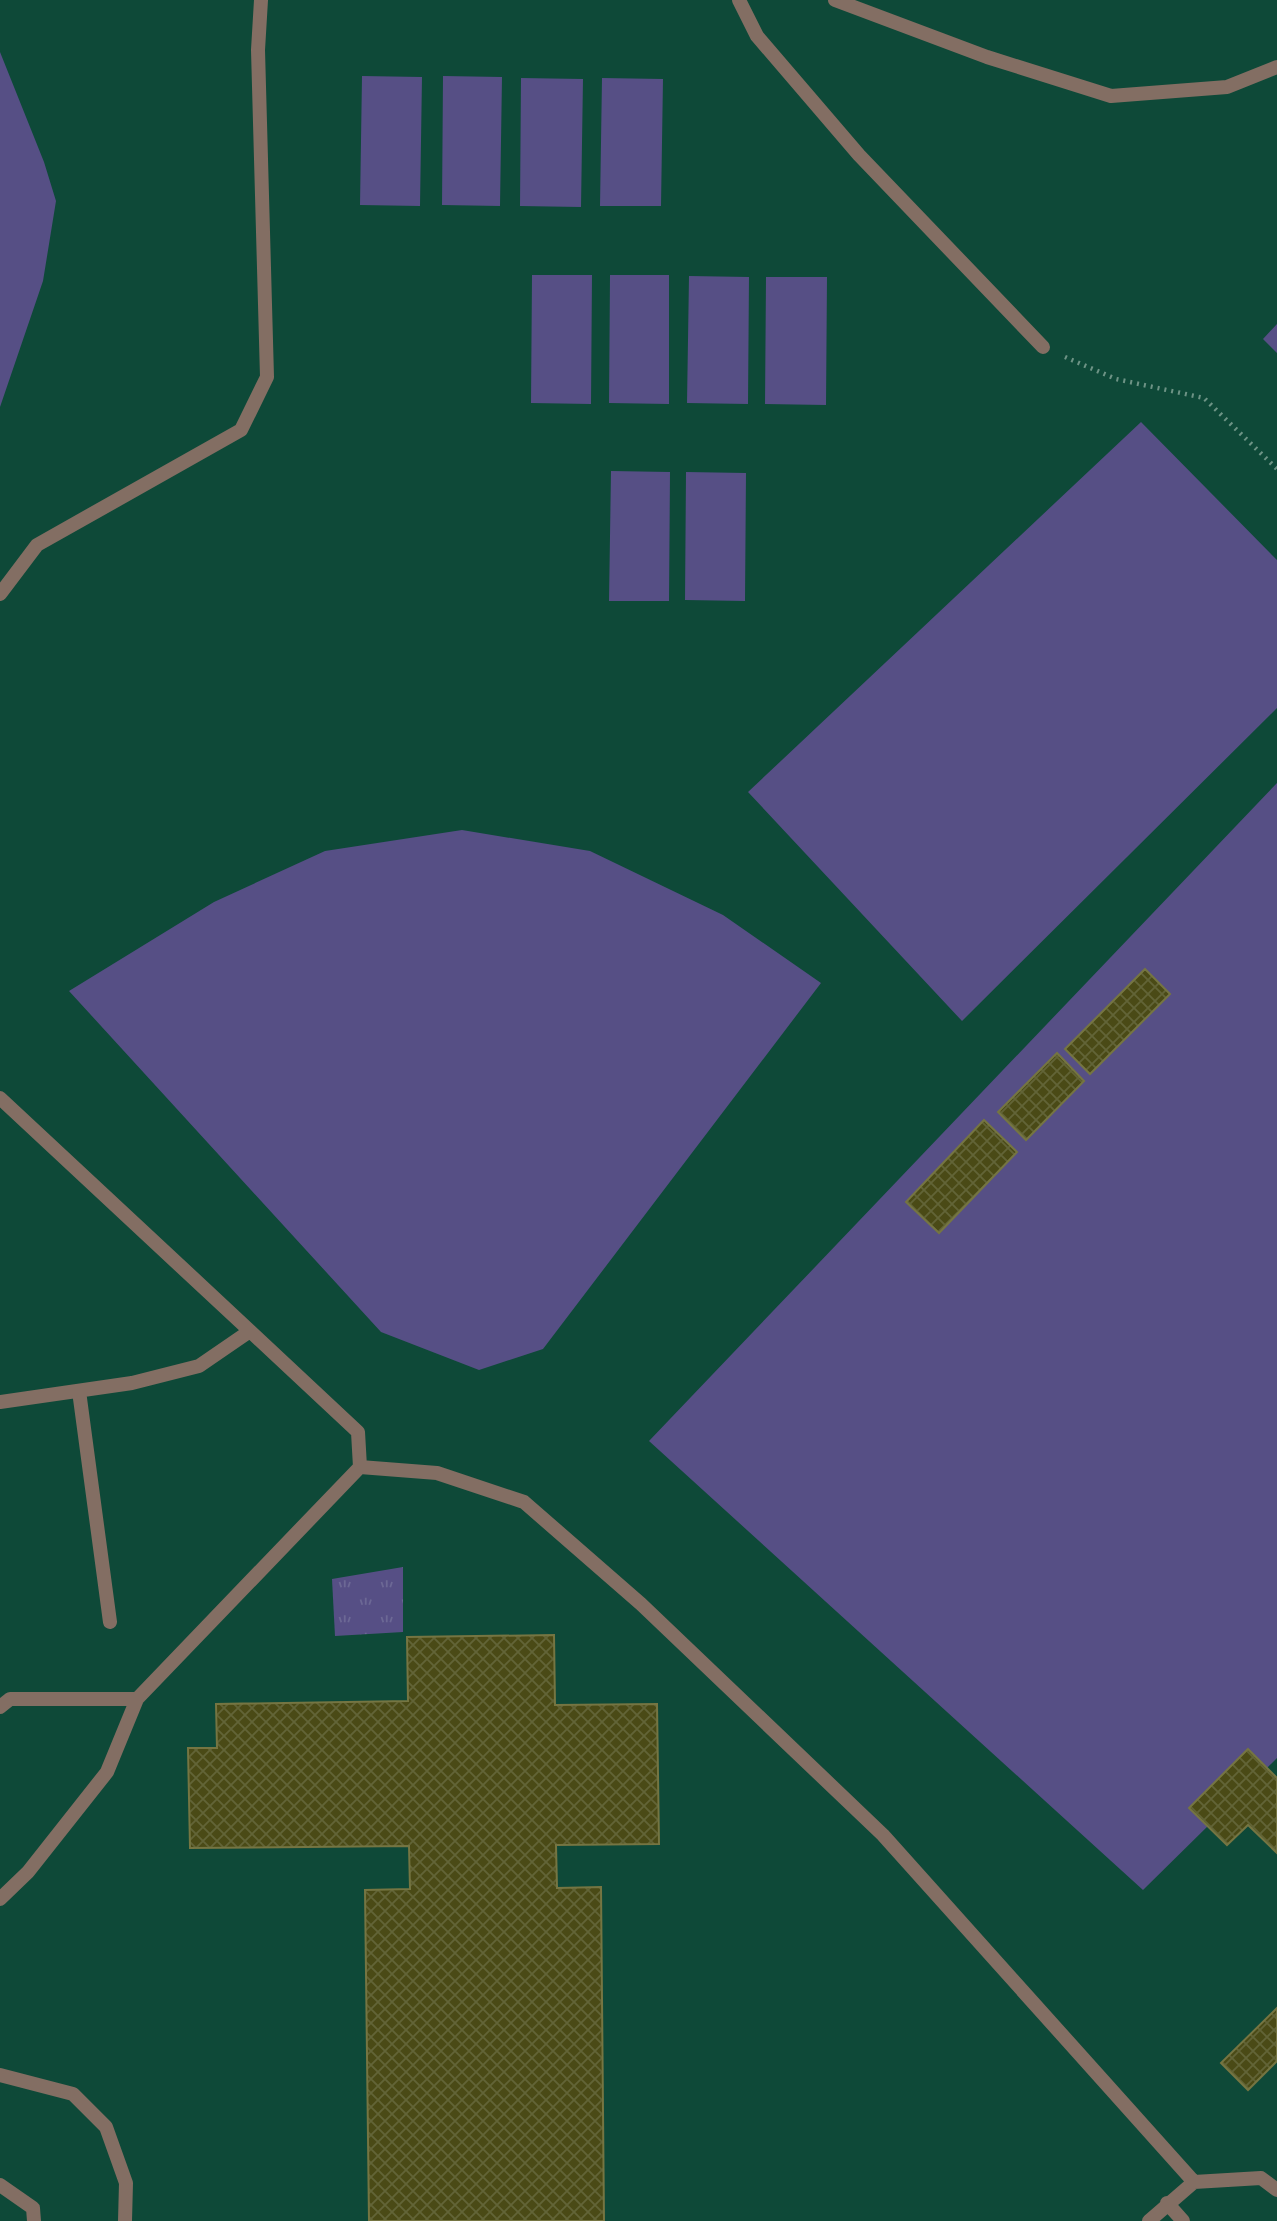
<svg xmlns="http://www.w3.org/2000/svg" width="1277" height="2221" font-family="'Noto Serif',serif">
<style>
.built{fill:#0e4938}
.grass{fill:#564f85}
.park{fill:url(#park-tufts)}
.building{fill:url(#building-cross-hatch);stroke:#757542;stroke-width:2}
.lines{fill:none;stroke-linecap:round;stroke-linejoin:round}
.path{stroke:#6d9385;stroke-width:4.5;stroke-dasharray:2 5;stroke-linecap:butt}
.lane{stroke:#836e63;stroke-width:14}
</style>
<defs>
<pattern id="park-tufts" width="24" height="20" patternUnits="userSpaceOnUse" patternTransform="scale(1.75)"><rect width="24" height="20" fill="#564f85"/><path d="M3 7l-1-3M5 7V3M7 7l1-3M15 17l-1-3M17 17v-4M19 17l1-3" fill="none" stroke="#6c6895"/></pattern>
<pattern id="building-cross-hatch" width="8" height="8" patternUnits="userSpaceOnUse" patternTransform="scale(1.75)"><rect width="8" height="8" fill="#4a4a16"/><path d="M0 0l8 8M0 8l8-8" fill="none" stroke="#626437"/></pattern>
</defs>
<rect width="100%" height="100%" fill="#0b3c2d"/>
<!-- built -->
<path class="built" d="M0,0H1277V2221H0Z"/>
<!-- grass -->
<path class="grass" d="M0,52L44,162L56,201L43,281L0,407Z
M362,76L422,77L420,206L360,205Z
M443,76L502,77L500,206L442,205Z
M521,78L583,79L581,207L520,206Z
M602,78L663,79L661,206H600Z
M532,275H592L591,404L531,403Z
M610,275H669V404L609,403Z
M689,276L749,277L748,404L687,403Z
M766,277H827L826,405L765,404Z
M1277,324V353L1263,339Z
M1141,422L1277,560V708L962,1021L748,792Z
M611,471L670,472L669,601H609Z
M686,472L746,473L745,601L685,600Z
M1277,783V1758L1143,1890L649,1441Z
M462,830L590,851L723,915L821,983L543,1349L479,1370L381,1332L69,991L214,902L325,851Z"/>
<!-- park -->
<path class="park" d="M403,1567V1632L335,1636L332,1579Z"/>
<!-- building -->
<path class="building" d="M1145,969L1170,994L1090,1074L1065,1049Z
M1057,1053L1084,1081L1026,1140L998,1112Z
M984,1120L1017,1152L939,1233L906,1202Z
M554,1635L555,1705L657,1704L659,1844L556,1845L557,1888L601,1887L604,2221H369L365,1890L410,1889L409,1846L190,1848L188,1748H217L216,1704L408,1701L407,1637Z
M1248,1749L1277,1778V1853L1248,1825L1227,1845L1189,1808Z
M1277,2008V2061L1248,2090L1221,2063Z"/>
<g class="lines">
<!-- path -->
<path class="path" d="M1065,357L1116,379L1204,398L1277,469"/>
<!-- lane -->
<path class="lane" d="M739,0L757,36L859,155L1043,347
M835,0L987,57L1111,96L1227,87L1277,67
M0,594L37,545L241,430L267,377L258,50L261,0
M0,1098L250,1331
M79,1391L110,1622
M0,1402L132,1383L199,1366L250,1331L358,1432L360,1467L137,1699L107,1772L28,1872L0,1899
M360,1467L437,1473L524,1502L641,1604L883,1835L1194,2182
M0,1707L10,1699H137
M0,2075L73,2094L106,2127L126,2183L125,2221
M0,2185L33,2208L34,2221
M1167,2203L1183,2221
M1149,2221L1194,2182L1261,2178L1277,2190"/>
</g>
</svg>
